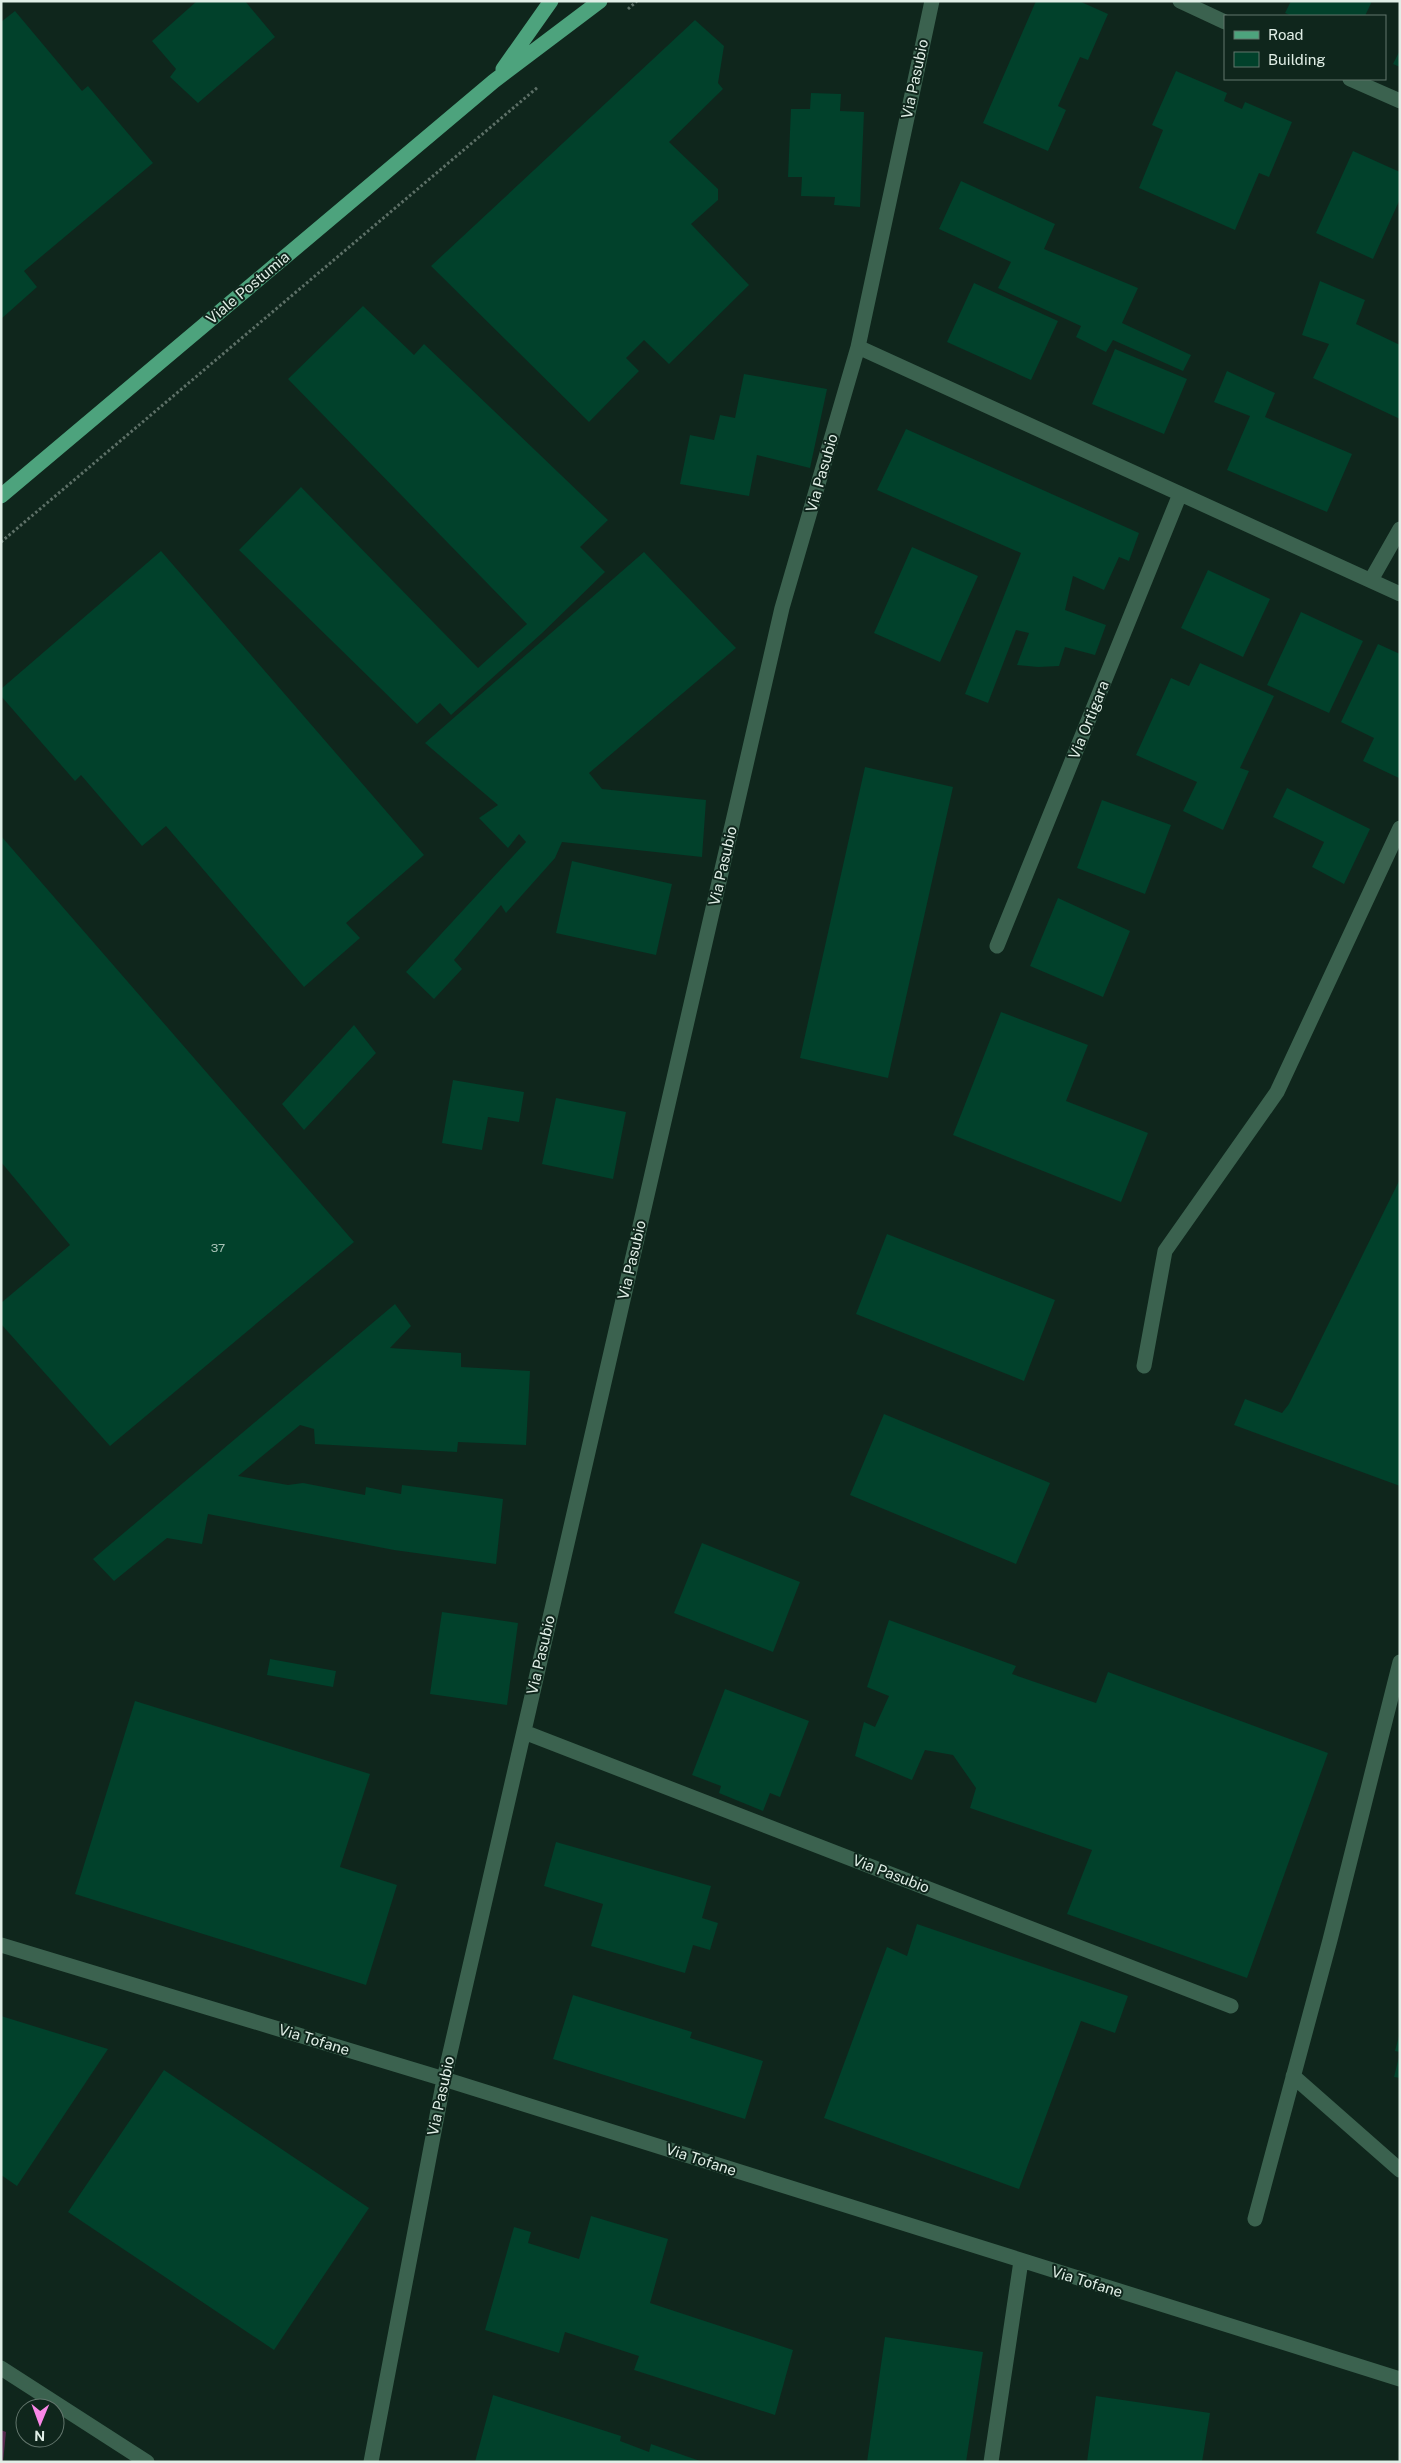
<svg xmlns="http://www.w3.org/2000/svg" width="1401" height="2463" font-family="'Public Sans',sans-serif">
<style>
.green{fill:#55294e}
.building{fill:#01412b}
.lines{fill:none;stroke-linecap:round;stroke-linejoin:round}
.path{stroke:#5d7067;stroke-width:3;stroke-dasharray:2.5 2.5;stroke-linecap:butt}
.minor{stroke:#3b624f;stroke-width:15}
.major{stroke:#4da37d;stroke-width:15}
.labels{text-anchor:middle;stroke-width:4;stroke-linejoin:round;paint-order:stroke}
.number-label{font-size:12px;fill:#a8c3b7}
.street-label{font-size:15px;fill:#e0eee6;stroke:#0f261c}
</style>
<rect width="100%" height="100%" fill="#0f261c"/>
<!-- green -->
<path class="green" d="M1,2430L6,2432L3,2462H1Z"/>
<!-- building -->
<path class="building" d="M197,1H245L275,37L198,103L170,77L176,69L152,41Z
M1036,1H1079L1108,14L1088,60L1080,57L1058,106L1066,110L1048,151L983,123Z
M1291,1H1372L1365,16H1292L1285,13Z
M15,11L82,91L88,86L153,163L24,271L37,287L1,319V22Z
M695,20L724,46L718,83L723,89L669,142L718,189V200L691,224L749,285L669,364L644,340L626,358L639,371L589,422L431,266Z
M1400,50V67L1393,64Z
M1176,71L1227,93L1224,101L1242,109L1245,102L1292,122L1269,177L1259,173L1235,230L1139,188L1163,130L1152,125Z
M811,93L841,94L840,111L864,112L860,207L834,205L835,197L801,196L802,177H788L791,109H810Z
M1353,151L1400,172V199L1373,259L1316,233Z
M961,181L1055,224L1044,249L1138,288L1122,323L1191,355L1183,371L1113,340L1106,352L1076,337L1081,326L998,288L1011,262L939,229Z
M1320,281L1365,300L1356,324L1400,345V419L1313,378L1329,344L1302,335Z
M974,283L1058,321L1031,380L947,342Z
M363,306L414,355L424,344L608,520L580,547L605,572L541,634L451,715L440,703L417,724L239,550L301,487L478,668L527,624L288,379Z
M1115,349L1187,379L1164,434L1092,404Z
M1227,371L1275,393L1265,417L1352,454L1327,512L1227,470L1250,416L1214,402Z
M744,374L827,389L810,468L757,455L749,496L680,484L690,435L714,440L720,415L735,418Z
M906,429L1139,533L1129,561L1119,557L1104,590L1073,576L1065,610L1106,625L1095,655L1065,647L1059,666L1038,667L1017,665L1029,633L1016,630L988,703L965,694L1021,553L877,490Z
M912,547L978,576L940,662L874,633Z
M161,551L424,855L346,923L360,938L304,987L166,826L142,846L81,775L75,781L1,696V689Z
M644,552L736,648L589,773L602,789L706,800L702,857L562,842L555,858L506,913L501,905L454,960L462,969L434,999L406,972L526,842L519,834L508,848L479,818L498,805L425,743Z
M1208,570L1270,599L1243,657L1181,628Z
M1301,612L1363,641L1329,713L1267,685Z
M1378,644L1400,654L1399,778L1363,761L1374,738L1341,722Z
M1200,663L1274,696L1240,768L1249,771L1223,830L1183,811L1197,782L1136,755L1171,678L1189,686Z
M865,767L953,787L888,1078L800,1058Z
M1287,788L1370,829L1344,884L1312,867L1324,842L1273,817Z
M1102,800L1171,825L1145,894L1077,868Z
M1,836L354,1242L110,1446L1,1324V1303L70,1245L1,1162Z
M572,861L672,884L656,955L556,933Z
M1058,898L1130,931L1103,997L1030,966Z
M1001,1012L1088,1045L1066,1101L1148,1133L1121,1202L953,1135Z
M354,1025L376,1053L304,1130L282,1104Z
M453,1080L524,1092L519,1122L488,1117L482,1150L442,1143Z
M556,1098L626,1112L613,1179L542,1164Z
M1400,1179V1486L1234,1425L1245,1399L1282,1413L1289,1404Z
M887,1234L1055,1300L1024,1381L856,1314Z
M395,1304L411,1326L390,1348L461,1353V1367L530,1371L526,1445L458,1442L457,1452L315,1444L314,1429L300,1425L238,1476L288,1485L303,1483L365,1495L366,1487L401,1494L402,1485L503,1499L496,1564L394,1550L208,1514L202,1544L167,1538L114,1581L93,1559Z
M884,1414L1050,1483L1016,1564L850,1495Z
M702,1543L800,1582L773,1652L674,1613Z
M442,1612L518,1623L507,1705L430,1694Z
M889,1620L1016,1666L1012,1674L1096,1703L1108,1672L1328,1753L1247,1978L1067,1914L1092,1850L970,1808L976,1788L953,1755L925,1750L912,1780L855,1756L864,1722L875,1727L889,1696L867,1687Z
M270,1659L336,1671L333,1687L267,1675Z
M725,1689L809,1721L780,1797L770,1793L763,1811L719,1793L721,1786L692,1775Z
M135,1701L370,1774L340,1867L397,1885L366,1985L75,1894Z
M556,1842L711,1886L702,1918L718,1923L710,1950L693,1945L685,1973L591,1946L603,1904L544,1886Z
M917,1924L1128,1996L1115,2033L1081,2021L1019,2189L824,2118L887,1947L907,1956Z
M573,1995L692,2032L690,2038L763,2061L745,2119L553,2059Z
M1,2016L108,2049L17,2186L1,2175Z
M1399,2036H1400V2052L1395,2051Z
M1399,2057H1400V2078L1394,2077Z
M164,2070L369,2208L274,2350L68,2212Z
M591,2216L668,2239L650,2303L793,2350L775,2415L634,2370L639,2356L565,2332L559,2353L485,2330L514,2227L531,2232L528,2243L579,2259Z
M885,2337L983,2352L966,2462H867Z
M493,2395L621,2436L620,2441L649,2452L651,2444L703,2462H475Z
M1096,2396L1210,2413L1202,2462H1087Z"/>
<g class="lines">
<!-- path -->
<path class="path" d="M628,9L637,1
M1,542L538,87"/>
<!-- minor -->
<path class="minor" d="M1180,1L1225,22
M1350,79L1400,101
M858,347L1400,594
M1371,580L1400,529
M997,946L1180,494
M1144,1366L1165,1251L1277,1092L1400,828
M524,1732L1231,2006
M1,1945L444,2079L1400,2379
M1293,2076L1400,2170
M1255,2219L1330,1940L1400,1662
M1,2368L147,2462
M371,2462L444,2079L782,608L858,347L932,1
M991,2462L1021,2261"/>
<!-- major -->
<path class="major" d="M503,69L551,1
M1,496L494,81L600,1"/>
</g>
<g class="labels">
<!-- number labels -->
<g class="number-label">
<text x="218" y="1252">37</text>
</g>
<!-- street labels -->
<g class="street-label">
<text transform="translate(915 79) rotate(-78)" y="5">Via Pasubio</text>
<text transform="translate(248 288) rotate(-40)" y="5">Viale Postumia</text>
<text transform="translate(822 473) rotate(-74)" y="5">Via Pasubio</text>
<text transform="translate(1089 720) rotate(-68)" y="5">Via Ortigara</text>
<text transform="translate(723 866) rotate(-77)" y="5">Via Pasubio</text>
<text transform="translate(632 1260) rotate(-77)" y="5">Via Pasubio</text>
<text transform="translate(541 1655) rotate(-77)" y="5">Via Pasubio</text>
<text transform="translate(891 1874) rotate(21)" y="5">Via Pasubio</text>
<text transform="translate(314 2040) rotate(17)" y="5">Via Tofane</text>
<text transform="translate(441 2096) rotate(-78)" y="5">Via Pasubio</text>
<text transform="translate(701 2160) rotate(18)" y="5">Via Tofane</text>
<text transform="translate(1087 2282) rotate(17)" y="5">Via Tofane</text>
</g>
</g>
<!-- border -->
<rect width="1401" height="2463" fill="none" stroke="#e0eee6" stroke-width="5"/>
<!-- legend -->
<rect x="1224" y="15" width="162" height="65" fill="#0f261c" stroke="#63766d"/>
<rect x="1234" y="31" width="25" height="8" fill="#4da37d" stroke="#63766d"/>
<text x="1268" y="40" font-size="15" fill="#e0eee6">Road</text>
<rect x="1234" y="52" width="25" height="15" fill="#01412b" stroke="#63766d"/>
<text x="1268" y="65" font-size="15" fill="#e0eee6">Building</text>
<!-- north arrow -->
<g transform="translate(40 2423) rotate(181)"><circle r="24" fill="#0f261c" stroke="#63766d"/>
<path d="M0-4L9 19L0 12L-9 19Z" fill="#fa87e7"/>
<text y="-8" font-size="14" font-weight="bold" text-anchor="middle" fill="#e0eee6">N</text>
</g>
</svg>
